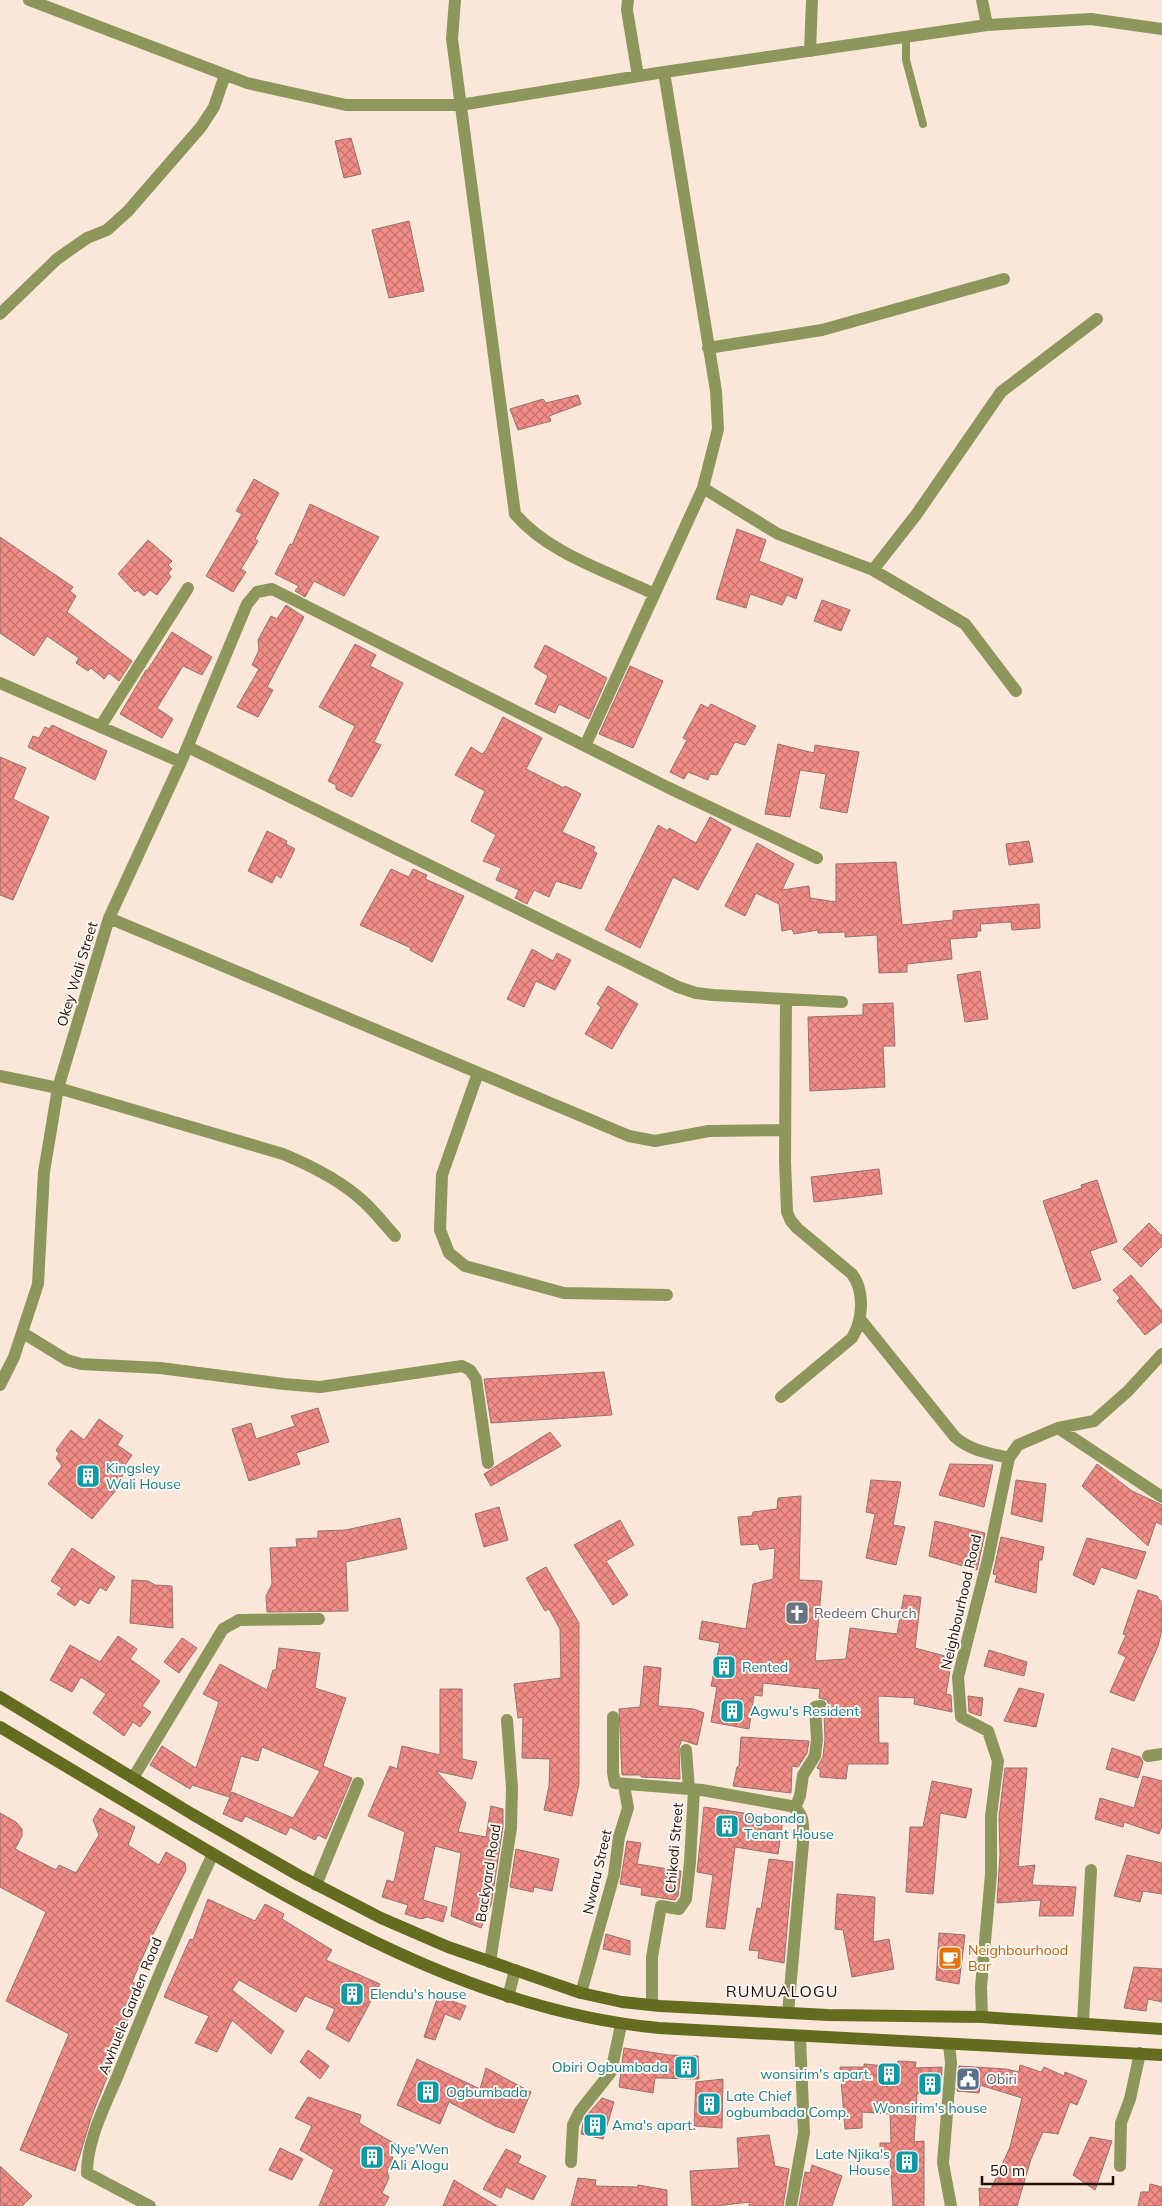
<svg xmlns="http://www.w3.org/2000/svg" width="1162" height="2206" font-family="Mulish,sans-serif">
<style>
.building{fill:url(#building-cross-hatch);stroke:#98726f}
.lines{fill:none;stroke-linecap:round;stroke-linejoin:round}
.service{stroke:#8e975b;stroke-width:8}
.minor{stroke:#8e975b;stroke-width:12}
.secondary{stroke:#646c1f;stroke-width:12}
.labels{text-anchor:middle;stroke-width:4;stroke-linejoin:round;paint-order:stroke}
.street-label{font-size:14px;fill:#1d110a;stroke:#fef7f2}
.culture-label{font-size:14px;fill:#0d838f;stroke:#fef7f2;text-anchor:start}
.worship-label{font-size:14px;fill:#5b616d;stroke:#fef7f2;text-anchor:start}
.food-label{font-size:14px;fill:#c56008;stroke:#fef7f2;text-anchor:start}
.service-label{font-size:14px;fill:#4e5e75;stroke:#fef7f2;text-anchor:start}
.quarter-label{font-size:16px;letter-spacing:1px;fill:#1d110a;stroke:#fef7f2}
</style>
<defs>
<pattern id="building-cross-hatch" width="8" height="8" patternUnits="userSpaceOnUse" patternTransform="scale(1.25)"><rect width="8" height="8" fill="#f18d86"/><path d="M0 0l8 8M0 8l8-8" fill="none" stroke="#c3726c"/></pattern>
</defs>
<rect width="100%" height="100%" fill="#fbe7d9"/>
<!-- building -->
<path class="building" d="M351,138L361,174L344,178L335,141Z
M409,221L424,291L389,298L372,230Z
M578,395L581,404L549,416L551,421L518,430L510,409L543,399L546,403Z
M254,479L279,493L255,539L258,541L241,569L246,572L233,592L206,576L242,514L236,511Z
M310,504L379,537L344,596L314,581L305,597L295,591L299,586L275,574L290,544L292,545Z
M737,529L766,540L759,561L803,579L796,599L787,595L782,605L750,594L746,608L716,599Z
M0,537L73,587L70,591L76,596L67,612L132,661L119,681L109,673L104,679L91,668L88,671L76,663L79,658L47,636L34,656L0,633Z
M148,540L172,561L168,565L172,569L168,573L171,577L157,595L150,590L144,596L137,590L135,592L118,574Z
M822,600L850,610L841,631L814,621Z
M286,605L304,617L267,687L273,690L258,717L237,707L259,669L252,665L259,650L258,640L271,616L277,619Z
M172,632L212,657L202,675L183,666L157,708L173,719L162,738L120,714L146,670L147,671Z
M355,644L376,655L370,666L403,683L374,742L381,745L352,797L336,789V785L328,781L355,726L319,707Z
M545,645L607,678L589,719L559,704L555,713L535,704L548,676L534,667Z
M630,666L663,681L633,748L599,734Z
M701,704L708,708L711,704L756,726L745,745L735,742L717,775L710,774L708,780L688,772L684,779L670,772L687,740L683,738Z
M503,717L542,738L526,769L564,788L565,786L581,794L562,832L595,847L593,851L597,853L581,889L556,881L549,897L534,890L527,904L515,898L519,890L496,880L501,868L483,861L496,835L471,821L485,791L455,775L471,747L482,754L486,750Z
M52,725L107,751L95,780L28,747L33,736L39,738L45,727L49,729Z
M778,744L814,753L815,745L859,752L847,813L820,808L826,774L800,770L790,817L765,814Z
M0,757L26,768L13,799L49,817L13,900L0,895Z
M710,817L731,829L698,890L673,877L640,948L605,930L658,825L668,831L669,828L696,843Z
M267,831L287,841L286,844L295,849L281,878L276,875L272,883L248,871Z
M1029,841L1033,862L1009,865L1006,844Z
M757,843L794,864L782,890L809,886L810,898L836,902V864L896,862L902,925L953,920V911L1039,904L1040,928L1012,930L1011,922L980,924L981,931H977V937L950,939L952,959L907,964V972L879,973L877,935L845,937V932L818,933V930L794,934L792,929L782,931L779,904L756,893L745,916L725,906Z
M391,869L409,877L413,869L427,875L425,879L464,896L432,962L410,950L411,948L360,925Z
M532,949L553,961L557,953L571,960L555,990L536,981L524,1007L507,999Z
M980,971L988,1019L965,1022L957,975Z
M608,986L638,1004L612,1049L585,1034L601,1007L597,1004Z
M893,1003L895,1046H883L885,1087L810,1091L808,1017L863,1015V1004Z
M879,1169L882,1194L814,1202L811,1177Z
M1097,1180L1117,1242L1090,1251L1101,1280L1073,1289L1043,1201L1082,1188L1081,1185Z
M1149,1223L1162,1236V1246L1141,1267L1123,1249Z
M1131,1275L1162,1311V1322L1145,1335L1117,1301L1120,1298L1113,1290Z
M604,1372L612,1415L491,1423L484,1379Z
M318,1408L329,1442L296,1453L300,1464L249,1481L232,1429L251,1423L256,1439L295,1426L291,1416Z
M99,1419L123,1436L117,1445L132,1455L125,1465L127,1468L116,1486L117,1489L92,1519L48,1484L62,1466L56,1458L59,1454L56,1450L71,1430L84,1440Z
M550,1432L561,1446L491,1486L484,1474Z
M950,1464L993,1465L984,1507L939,1495Z
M1097,1464L1132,1491L1162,1505V1525L1156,1522L1148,1546L1082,1486Z
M871,1480L901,1482L893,1525L905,1527L896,1565L866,1558L875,1514L866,1512Z
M1016,1480L1046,1484L1042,1522L1011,1514Z
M801,1496L799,1580L822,1581L815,1661L846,1659L850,1628L897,1634L904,1595L921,1597L915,1648L952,1658L946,1694L951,1695L952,1712L914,1704L915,1698L878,1696L879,1743H888V1764H848L846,1779L820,1777V1769L817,1768L823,1757L825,1739L824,1714L828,1709L829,1705L827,1700L819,1698L820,1689L763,1683L762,1696L754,1695L749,1729L711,1722L717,1687L711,1686L720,1643L699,1639L702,1621L746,1629L753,1584L773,1579L775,1548L760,1550L758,1544L741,1545L738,1517L752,1516L753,1512L777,1509L778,1498Z
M499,1507L508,1540L484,1547L475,1514Z
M400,1518L407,1549L346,1562L348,1611L267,1612L266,1596L272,1584L270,1548L297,1547L296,1539L318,1538V1531L346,1530Z
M620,1520L634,1545L606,1561L628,1595L613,1605L574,1545Z
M935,1521L985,1533L977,1570L929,1556Z
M1001,1537L1044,1547L1042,1560H1039L1036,1593L995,1582L997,1575L993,1574Z
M1087,1538L1146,1552L1136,1579L1101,1567L1094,1585L1073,1575Z
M72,1548L115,1577L106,1591L100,1587L89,1604L80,1599L75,1606L57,1594L62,1588L51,1581Z
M546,1567L579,1623V1784L572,1816L544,1810L549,1786L550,1759L522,1758L523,1717L518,1718L514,1684L561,1678L560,1629L549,1609L545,1611L526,1578Z
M132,1580L148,1581L155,1585L172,1586L173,1628L130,1623Z
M1138,1590L1157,1596L1162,1603V1630L1158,1646L1134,1701L1110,1692L1126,1657L1118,1653L1126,1635L1123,1634Z
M118,1636L137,1649L130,1659L160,1681L142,1706L151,1712L140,1727L133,1722L124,1736L93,1713L106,1694L81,1677L72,1692L50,1680L70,1645L100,1662Z
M182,1638L197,1648L179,1673L164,1662Z
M279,1648L320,1653L315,1688L346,1698L323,1766L352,1778L326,1839L318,1835L315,1840L290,1827L286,1835L245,1816L242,1822L223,1814L232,1792L293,1818L320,1771L262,1747L258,1761L241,1756L229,1797L192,1785L190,1789L150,1765L162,1746L196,1768L219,1702L203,1694L220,1664L267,1690L273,1670H276Z
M989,1650L1027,1662L1024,1676L984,1666Z
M644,1666L661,1668L658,1706L694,1709L704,1713L697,1745L682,1740L679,1747L680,1779L641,1777V1775H622L619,1709L640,1707Z
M1019,1688L1044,1694L1036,1727L1004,1721Z
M440,1689H462V1759L477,1762L472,1779L436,1771L466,1803L458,1832L486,1837L491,1806L503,1809V1827L491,1905L481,1928L451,1916L461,1853L435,1846L423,1900L447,1907L443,1922L427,1917L421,1919L405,1914L408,1905L382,1897L387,1880L394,1882L405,1832L368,1816L390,1766L397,1769L402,1746L440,1755Z
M968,1696L983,1698L981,1716L969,1712Z
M741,1737L809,1741L807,1753L798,1767L792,1766L791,1793L733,1786L737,1767L739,1766Z
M1112,1748L1140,1757L1143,1762L1138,1778L1106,1769Z
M1005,1768H1027L1018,1867L1035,1865L1032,1885L1076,1887L1073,1916H1039L1041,1900L997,1903L1000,1854L999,1817Z
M1143,1776L1162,1781V1825L1159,1834L1124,1822L1123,1827L1095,1819L1100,1798L1134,1808Z
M932,1781L972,1789L966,1818L940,1813L933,1894L906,1892L910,1827H923Z
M704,1807L783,1819L778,1854L735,1847L725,1929L706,1927L713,1875L697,1872Z
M100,1808L135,1827L128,1845L159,1865L166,1852L185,1863L186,1870L150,1940L132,1982L137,1984L128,2005L133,2007L123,2029L126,2030L92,2115L75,2171L20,2150L69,2034L6,2001L46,1912L0,1887V1813L16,1822L22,1829V1836L15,1849L56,1870L59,1865L76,1873L99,1835L93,1820Z
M627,1841L641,1843L637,1864L681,1871L678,1896L675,1900L641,1895L642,1888L620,1884Z
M516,1849L559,1859L552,1891L534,1887L533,1892L510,1887Z
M1127,1855L1162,1863V1894L1143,1891L1140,1902L1114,1896Z
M769,1859L793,1862L784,1963L758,1958L759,1951L749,1950L757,1908L761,1909Z
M837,1894L875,1897L873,1942L889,1939L894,1969L852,1977L843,1930L835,1929Z
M208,1899L255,1921L265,1904L284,1914L282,1919L332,1950L326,1960L380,1984L349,2042L326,2029L335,2009L305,1996L296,2012L239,1980L232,1990L284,2031L271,2054L232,2020L217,2052L195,2043L209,2016L164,1997L190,1939L193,1940Z
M939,1933L965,1935L959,1984L936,1980Z
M606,1934L630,1941V1955L603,1949Z
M1134,1967L1162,1969V2002L1148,1999L1146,2011L1124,2008Z
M438,1996L466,2006L460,2020L445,2014L435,2040L424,2037Z
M624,2048L669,2055L698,2056L699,2079L655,2078L653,2093L619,2087Z
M308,2050L329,2066L320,2079L300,2062Z
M417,2059L480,2089L486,2068L531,2092L514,2133L495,2126L449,2102L440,2124L397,2105Z
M898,2061L916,2062L915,2068L942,2067L941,2092L936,2095L917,2093L914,2142L924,2141V2206H893L890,2159L880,2158V2143H891L890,2114L862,2112V2128L845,2129L840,2067H864V2064L897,2067Z
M1020,2065L1041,2072L1044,2067L1064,2076L1065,2072L1087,2081L1077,2105L1070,2102L1058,2134L1043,2132L1031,2159L1017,2206H980L979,2188L991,2189L1010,2147L1022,2098L980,2085L979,2093L957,2091L959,2066L1006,2069L1019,2072Z
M723,2079L722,2128L694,2126L696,2082Z
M308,2097L361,2115L359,2123L397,2145L392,2155L393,2160L387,2171L389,2178L382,2193L389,2197L384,2206H319L334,2170L300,2150L312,2126L295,2118Z
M602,2098L614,2102L603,2139L581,2134L583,2123L587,2115Z
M769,2135L775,2166L789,2169L783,2206H749L750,2202L716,2206H692L690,2171L739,2168L737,2138Z
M1090,2137L1112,2141L1095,2190L1073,2175Z
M280,2148L303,2159L292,2180L269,2170Z
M506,2149L521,2156L518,2163L546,2176L533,2200L506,2187L501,2198L483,2189Z
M812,2165L842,2176L832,2206H799L805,2172L810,2173Z
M0,2166L32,2196L22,2206H0Z
M578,2178L596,2180L595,2186L638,2187V2185L667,2190V2206H571Z
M454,2180L497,2206H443Z
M1150,2184L1162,2187V2206H1138L1141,2192H1149Z"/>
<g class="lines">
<!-- service -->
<path class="service" d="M906,37V60L923,124"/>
<!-- minor -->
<path class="minor" d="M29,0L247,83L346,105H460L664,72L987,25L1091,19L1162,29
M455,0L452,39L515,514C549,554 607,571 654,594
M628,0L627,10L638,76
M982,0L987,25
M810,51L812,0
M0,314L57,259L87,238L107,230L128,211L201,127L214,107L225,75
M708,348L822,330L1004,279
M703,488L778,534L873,570L965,624L1016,691
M873,570L916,515L1001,392L1097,319
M0,683L181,762
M100,727L188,588
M585,746L703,488L718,429L716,391L664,72
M188,747L678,987L696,993L713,995L842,1002
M109,918L629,1136L655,1141L709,1131L785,1130
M478,1073L442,1175L440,1230L449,1253L465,1266L564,1293L667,1295
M0,1076L58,1088L283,1154C312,1166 340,1180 363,1201C375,1212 385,1225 395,1236
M860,1319L955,1437C971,1451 989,1453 1009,1458
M23,1333L67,1360L81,1364L160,1368L284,1384L320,1387L462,1366L470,1370L476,1379L488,1463
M0,1385L14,1357L38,1284L44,1172L58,1088L109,918L181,762L247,604L257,592L272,589L667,787L817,858
M781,1397L852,1338C863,1320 865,1291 852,1274L797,1228L791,1221L787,1212L785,1161L786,999
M1058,1428L1162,1497
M613,1717V1773L615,1783L702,1790L791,1806C806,1813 803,1828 803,1843L788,2013
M686,1750L689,1789
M1148,1756L1162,1754
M133,1778L223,1629L239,1620L319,1619
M795,1808L800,1796L803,1775L815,1756L817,1739L815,1707L821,1706
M316,1885L358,1783
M490,1962L511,1828L512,1788L507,1720
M581,1993L614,1875L619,1837L628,1808L624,1785
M508,1997L515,1970
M652,2005V1957L661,1906L679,1909L686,1899L690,1862L694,1790
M982,2017L981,1987L991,1874V1816L998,1761L988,1731L961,1717L958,1677L988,1559L1009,1458L1018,1445L1058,1428L1094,1421L1128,1391L1162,1354
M1083,2023L1091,1870
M949,2044L951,2063L943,2163L951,2206
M571,2162L573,2125L580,2111L611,2072L621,2025
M1120,2166L1121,2123L1130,2099L1140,2053
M150,2206L87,2173C87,2136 109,2099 122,2065C151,1994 180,1923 213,1854
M791,2206L804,2133L800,2037"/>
<!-- secondary -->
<path class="secondary" d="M0,1697L192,1814L298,1875L381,1918L448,1947L581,1993L622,2002L660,2006L828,2015L982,2017L1162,2029
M0,1727C69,1768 138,1810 208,1851C347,1933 496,2013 659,2028L1162,2055"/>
</g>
<!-- icons -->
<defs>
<g id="building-square" transform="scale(1.25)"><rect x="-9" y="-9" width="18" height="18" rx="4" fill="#0f9aa8" stroke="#fef7f2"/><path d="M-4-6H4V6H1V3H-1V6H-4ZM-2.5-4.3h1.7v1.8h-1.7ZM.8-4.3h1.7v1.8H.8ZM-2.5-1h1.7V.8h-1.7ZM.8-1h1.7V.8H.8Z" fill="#fff"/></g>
<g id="church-square" transform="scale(1.25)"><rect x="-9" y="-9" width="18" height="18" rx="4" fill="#6b7280" stroke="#fef7f2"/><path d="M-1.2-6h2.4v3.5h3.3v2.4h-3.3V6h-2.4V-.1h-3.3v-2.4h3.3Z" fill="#fff"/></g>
<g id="cafe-square" transform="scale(1.25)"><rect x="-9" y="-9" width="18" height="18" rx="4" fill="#e8710a" stroke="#fef7f2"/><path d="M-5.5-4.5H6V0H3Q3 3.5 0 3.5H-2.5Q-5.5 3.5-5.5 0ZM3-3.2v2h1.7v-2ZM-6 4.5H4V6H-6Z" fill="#fff"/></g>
<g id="civic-square" transform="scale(1.25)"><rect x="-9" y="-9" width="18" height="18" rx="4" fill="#5c6f8a" stroke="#fef7f2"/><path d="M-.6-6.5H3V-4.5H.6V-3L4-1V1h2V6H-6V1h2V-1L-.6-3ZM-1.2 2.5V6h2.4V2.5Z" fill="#fff"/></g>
</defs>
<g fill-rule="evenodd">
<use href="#building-square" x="88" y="1476"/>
<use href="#church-square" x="797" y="1613"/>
<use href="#building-square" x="724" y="1667"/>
<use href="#building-square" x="732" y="1711"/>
<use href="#building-square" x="727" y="1826"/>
<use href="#cafe-square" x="950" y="1958"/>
<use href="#building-square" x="352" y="1994"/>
<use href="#building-square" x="686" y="2067"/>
<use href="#building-square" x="889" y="2074"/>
<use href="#civic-square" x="968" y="2079"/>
<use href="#building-square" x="930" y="2084"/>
<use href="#building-square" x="428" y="2092"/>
<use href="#building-square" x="709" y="2104"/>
<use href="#building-square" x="595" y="2125"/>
<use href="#building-square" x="372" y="2157"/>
<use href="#building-square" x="907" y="2162"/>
</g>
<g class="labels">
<!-- street labels -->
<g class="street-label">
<text transform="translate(77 974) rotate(-73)" y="5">Okey Wali Street</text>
<text transform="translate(961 1602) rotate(-77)" y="5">Neighbourhood Road</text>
<text transform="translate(674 1848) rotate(-85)" y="5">Chikodi Street</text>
<text transform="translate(597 1872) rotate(-77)" y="5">Nwaru Street</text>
<text transform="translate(488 1873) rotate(-81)" y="5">Backyard Road</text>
<text transform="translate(130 2006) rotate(-68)" y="5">Awhuele Garden Road</text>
</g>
<!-- culture labels -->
<g class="culture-label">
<text x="106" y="1473">Kingsley<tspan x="106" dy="16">Wali House</tspan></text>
<text x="742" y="1672">Rented</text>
<text x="750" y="1716">Agwu's Resident</text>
<text x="744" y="1823">Ogbonda<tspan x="744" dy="16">Tenant House</tspan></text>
<text x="370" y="1999">Elendu's house</text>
<text x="668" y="2072" text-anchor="end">Obiri Ogbumbada</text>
<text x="872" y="2079" text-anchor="end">wonsirim's apart.</text>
<text x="446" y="2097">Ogbumbada</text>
<text x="726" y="2101">Late Chief<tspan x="726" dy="16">ogbumbada Comp.</tspan></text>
<text x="930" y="2113" text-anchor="middle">Wonsirim's house</text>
<text x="612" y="2130">Ama's apart.</text>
<text x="390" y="2154">Nye'Wen<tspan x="390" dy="16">Ali Alogu</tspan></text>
<text x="890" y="2159" text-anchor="end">Late Njika's<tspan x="890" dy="16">House</tspan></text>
</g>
<!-- worship labels -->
<g class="worship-label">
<text x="814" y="1618">Redeem Church</text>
</g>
<!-- food labels -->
<g class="food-label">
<text x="968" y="1955">Neighbourhood<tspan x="968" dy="16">Bar</tspan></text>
</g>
<!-- service labels -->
<g class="service-label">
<text x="986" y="2084">Obiri</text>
</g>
<!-- quarter labels -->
<g class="quarter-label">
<text x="782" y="1997">RUMUALOGU</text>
</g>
</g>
<!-- scale -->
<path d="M982 2176v8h131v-8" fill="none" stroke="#1d110a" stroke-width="2.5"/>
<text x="990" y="2176" font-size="15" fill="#1d110a" stroke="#fef7f2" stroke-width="4" paint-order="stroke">50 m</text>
</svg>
